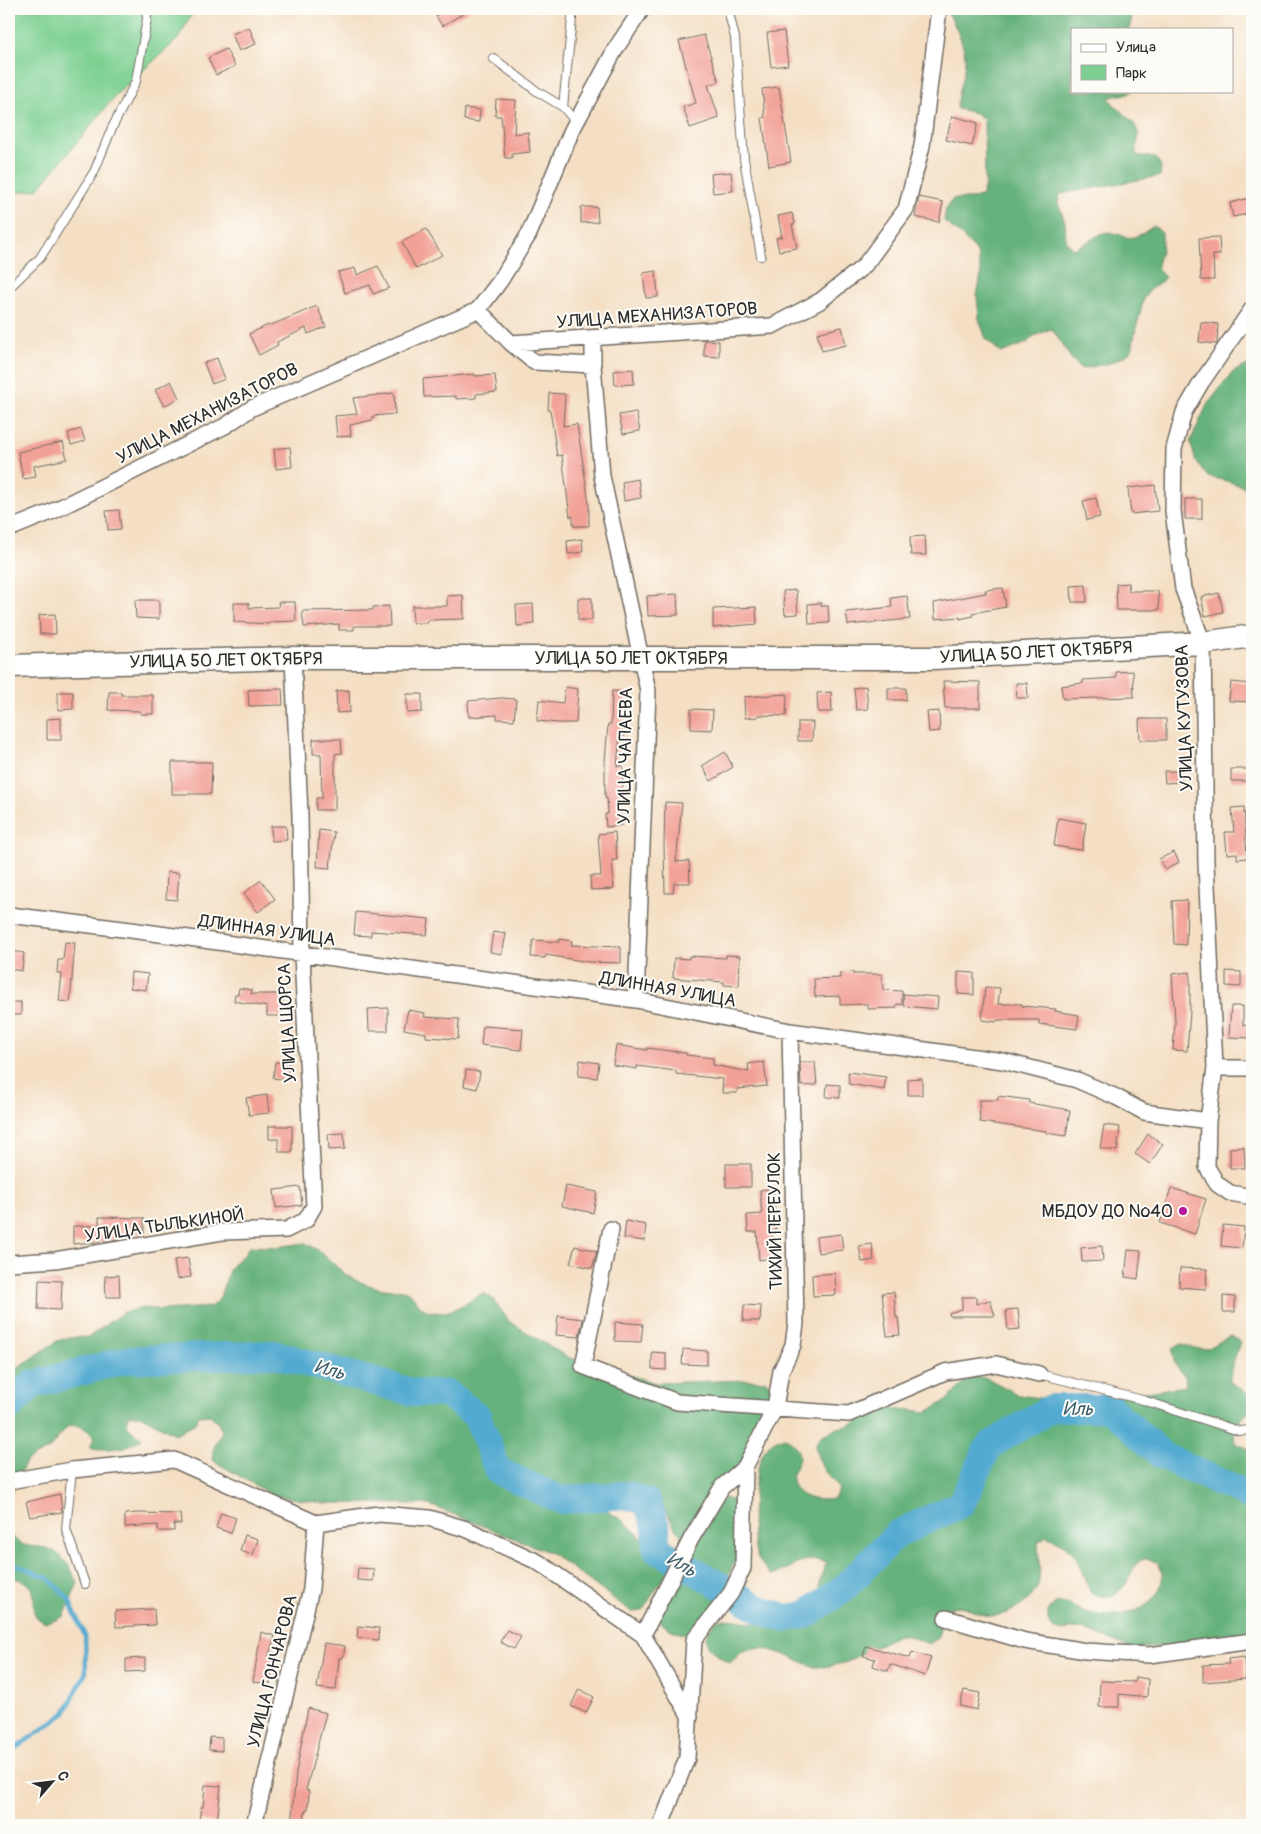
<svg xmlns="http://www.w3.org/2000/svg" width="1261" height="1834" font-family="Pangolin,sans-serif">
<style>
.green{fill:#7dd092;stroke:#547e5e}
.forest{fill:#66b27c;stroke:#486e54}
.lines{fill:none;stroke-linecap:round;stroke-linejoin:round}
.stream{stroke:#53aad0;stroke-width:4.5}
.river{stroke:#53aad0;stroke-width:28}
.building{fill:#f2a197}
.lane-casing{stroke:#716a61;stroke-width:10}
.street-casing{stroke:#716a61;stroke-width:18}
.secondary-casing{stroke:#716a61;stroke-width:25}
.lane{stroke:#fff;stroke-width:8}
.street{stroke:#fff;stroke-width:15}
.secondary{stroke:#fff;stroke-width:22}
.poi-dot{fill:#b5179e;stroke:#fdfcf7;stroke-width:2}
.labels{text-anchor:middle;stroke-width:4;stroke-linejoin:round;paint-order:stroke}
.street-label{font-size:18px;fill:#2b2b2b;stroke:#fdfcf7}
.poi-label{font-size:18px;fill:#2b2b2b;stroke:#fdfcf7;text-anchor:end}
.water-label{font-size:19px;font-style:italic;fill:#3b5e6d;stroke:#fdfcf7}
</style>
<rect width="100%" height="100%" fill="#fdfcf7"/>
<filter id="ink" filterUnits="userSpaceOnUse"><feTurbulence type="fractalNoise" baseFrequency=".02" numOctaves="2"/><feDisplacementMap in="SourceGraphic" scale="10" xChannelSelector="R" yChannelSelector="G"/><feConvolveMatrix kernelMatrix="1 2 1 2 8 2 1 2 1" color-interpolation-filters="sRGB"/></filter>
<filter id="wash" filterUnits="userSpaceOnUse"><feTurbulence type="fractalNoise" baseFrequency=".0096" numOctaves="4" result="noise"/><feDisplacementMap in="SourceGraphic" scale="20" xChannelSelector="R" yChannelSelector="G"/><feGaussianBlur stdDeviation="1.12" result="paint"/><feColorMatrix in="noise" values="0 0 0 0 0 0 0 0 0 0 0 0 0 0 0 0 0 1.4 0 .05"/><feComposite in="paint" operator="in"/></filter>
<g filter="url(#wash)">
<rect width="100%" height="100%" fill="#f4dfc4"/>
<!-- green -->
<path class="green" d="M9,9H195L178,39L118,93L38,189L9,194Z"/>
<!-- forest -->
<path class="forest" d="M947,9H1134L1129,29H1072V91H1132L1129,94L1118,95L1109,98C1117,111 1137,119 1138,135C1139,141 1136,149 1136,155L1156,158L1161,166L1160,176L1060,194L1058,203L1065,222L1066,241L1072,249C1085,246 1094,235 1108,232C1112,232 1118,234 1123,236C1135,241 1144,232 1154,226L1162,233C1162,239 1162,245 1161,251C1158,264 1153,266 1165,277L1159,284L1150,289L1144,297L1134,337L1133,347L1128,354L1110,363L1082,369C1067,358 1063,342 1051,329L1034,336L1027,343L1001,353L986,339L979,319L977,296L981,274L977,252L962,236L944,221L946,208L953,199H973L982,195L985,185L984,120L976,113L957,109C956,94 962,84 964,70C969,48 955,28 947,9Z
M1252,363V498L1247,488L1227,481L1208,477L1196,461L1190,442L1207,405L1233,372Z
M305,1243C323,1250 334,1267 351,1278C357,1281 376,1288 383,1289C390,1290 397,1289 403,1290C414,1293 418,1306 426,1310C446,1319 468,1302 483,1293L492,1298L510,1322L567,1357L656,1383L747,1380L766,1381L774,1386L772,1396L744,1460L700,1513L683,1537L676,1530L662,1504L609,1486L596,1505L622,1520L637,1533L669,1569L642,1611L632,1612L551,1553L435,1507L425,1504L322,1503L272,1495L212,1460L213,1450L222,1431L218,1422L210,1415L199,1416L194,1424L175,1434L140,1415H129L127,1425L133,1432L142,1438C127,1450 109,1450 90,1448L94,1438C87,1428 81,1424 68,1426L49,1449L26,1461L9,1499V1373L14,1371L57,1341L68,1338L89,1337L122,1313L143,1308L163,1310L210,1307L219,1300L230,1268L237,1260L245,1254L249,1246L277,1247Z
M1231,1336L1240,1341C1237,1355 1230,1366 1230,1381C1237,1388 1246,1391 1252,1399V1409C1240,1422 1232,1423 1235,1443L1252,1450V1631L1204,1642L1133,1649L1083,1629L1074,1628L1064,1631L1054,1629L1048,1621V1611L1055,1603C1069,1601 1070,1607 1083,1611C1110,1621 1156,1615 1162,1581C1163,1574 1161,1564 1154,1561C1136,1552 1132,1574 1126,1584C1122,1589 1117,1593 1112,1597L1101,1596L1091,1593C1076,1563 1081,1549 1046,1536L1038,1542C1038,1554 1041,1568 1039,1581C1036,1602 1004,1620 984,1615C966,1611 971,1603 947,1608L940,1619V1630L937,1639L929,1644L908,1636L898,1635L844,1663L824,1667H814L783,1654L763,1648L743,1651L730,1663C718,1656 699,1646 709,1630C711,1625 715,1621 720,1620C727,1618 736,1620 743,1621C774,1626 802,1635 821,1602C820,1585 818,1579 827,1563C799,1553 794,1571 771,1575C764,1568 757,1559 755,1549C749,1528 753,1468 765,1450C769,1443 777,1440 784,1437C793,1442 802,1451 798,1462C796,1468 790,1473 792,1480C796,1500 818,1501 834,1499L839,1490C836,1482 831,1479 826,1473C820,1465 817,1455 815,1445L821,1436L838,1428L848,1426L885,1407L927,1412L946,1401L968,1379L979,1377L989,1379L1019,1395L1039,1398H1106L1186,1386L1185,1376C1176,1367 1172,1362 1173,1349L1182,1344C1188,1346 1195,1349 1202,1349C1212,1349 1221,1339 1231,1336Z
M725,1498L734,1501L738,1554L715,1606L690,1634C675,1634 668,1629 657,1619L717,1505Z
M9,1533C25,1554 37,1541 55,1552C66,1559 73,1572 78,1583L64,1616L56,1620L45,1623C41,1620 37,1619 35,1615C32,1608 35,1602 34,1595C31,1584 19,1575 9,1581Z"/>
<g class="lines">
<!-- stream -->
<path class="stream" d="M9,1562L48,1578L68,1598L85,1636L86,1672L65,1713L9,1753"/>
<!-- river -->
<path class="river" d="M9,1408L31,1385L126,1360L274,1354L415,1393L448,1394L477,1416L498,1471L561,1500L626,1495L647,1502L656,1527L657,1549L762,1610L784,1618L806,1615L844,1588L897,1534L961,1504L989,1446L1051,1408H1110L1163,1456L1252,1497"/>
</g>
<g id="blocks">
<!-- building -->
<path class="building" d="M448,9H471L442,26L436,16Z
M249,27L256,44L239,51L232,34Z
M784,31L788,65L771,67L767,33Z
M704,35L719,82L708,85L719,118L690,128L683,107L696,103L679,41Z
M226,49L235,66L216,75L208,58Z
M779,87L791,162L769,166L762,118L765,117L762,89Z
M496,99L516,100L514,134L528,132L530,152L512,154V158H505L501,116H495Z
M465,108L480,110L479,122L464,120Z
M952,116L978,123L972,146L946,140Z
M731,172L733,191L713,193L711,174Z
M919,197L943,202L939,222L915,217Z
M1250,198L1252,213L1233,217L1230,203Z
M581,207H597L598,222L581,223Z
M792,213L795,224L792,225L797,248L779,251L776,238L782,237L778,216Z
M426,229L442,255L416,269L402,242Z
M1219,237L1220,255H1213L1214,280H1201L1199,238Z
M378,266L389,288L373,294L370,285L345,293L338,272L355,268L357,275Z
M656,271L658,297L646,298L643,273Z
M317,306L326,327L308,334L306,328L277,342L278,345L259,355L249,334L268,325L269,326Z
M1201,322L1218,324L1217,344L1199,342Z
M842,327L846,345L822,351L817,333Z
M704,340L719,341V357L704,356Z
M217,358L225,379L212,384L204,363Z
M633,369L634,384L615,385L614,371Z
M475,374V376L495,375L497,392L476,394V398L456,399V396L424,397L423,379Z
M171,381L179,398L164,406L155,390Z
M394,393L395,414L373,416V420L350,425L351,436L337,437L335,416L357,414L353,398Z
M549,393L565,394L563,426L577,424L589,504V526H573V516L570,517L562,455L557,456L550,410H548Z
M636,412L640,431L623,434L619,415Z
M81,429L85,441L71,445L68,433Z
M63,442L67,459L34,466L36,477L23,479L18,452Z
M290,447L292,467L276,469L274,449Z
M638,479L641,498L624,501L622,482Z
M1155,485L1158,511L1131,514L1128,488Z
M1096,498L1100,517L1087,520L1083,501Z
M1185,499H1202V519H1185Z
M119,510L121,529L108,530L106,511Z
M925,536L926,555H911L910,537Z
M582,539L583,552L568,554L567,541Z
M1128,583L1129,591H1158L1159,610H1117L1116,584Z
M1086,585L1087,602H1072L1071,586Z
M1003,588L1006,607L972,613L973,616L960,619V617L935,619L934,603L986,593L985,590Z
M796,590L798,614L785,615L783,591Z
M1219,593L1223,612L1205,616L1201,597Z
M677,594L678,615L648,616L647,596Z
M463,595L464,619L427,620V623H413L412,606H447V596Z
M907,596L910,619L848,625L846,612L892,607L891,598Z
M578,598H592V620H578Z
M135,600H159V619L136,618Z
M278,602H295L296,621L269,622V624L234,622V603H249V608L279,607Z
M821,603V606H828L829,623L809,624L808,604Z
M533,604L534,624L517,626L516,605Z
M389,606L390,626H354V630H339V624L304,627L302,611L373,610V607Z
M756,607L757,624L713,628V609Z
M55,614L56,634H40L39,615Z
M1133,671L1134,697L1063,699L1061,686L1083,683V680L1116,678V672Z
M943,681L980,682V708H945Z
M1231,682L1252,684V702L1229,701Z
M1016,683H1027L1028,698H1017Z
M866,686L868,709L856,710L854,688Z
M565,687L578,689L576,723H559L537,721L539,700L563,703Z
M888,688H906V700H888Z
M282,689L283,705L249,706L248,690Z
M349,690L350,712L337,713L336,691Z
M612,691L627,692L625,736L620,735L617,766H623L622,802L620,803L622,825L606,827L605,814H608L607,798H605V762L608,724H611Z
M58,692H73V709L58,710Z
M109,692H121V695H153V714H140V711L108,710Z
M831,692L832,712H818L817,693Z
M407,694H422V712L407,713Z
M787,694L786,716L758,715V717L745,718L744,697Z
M501,698L516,699L514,720L497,719V715L469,717L468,701Z
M691,709L713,710L712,730L691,729Z
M939,711L940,731L929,732L927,712Z
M61,718V740H47V719Z
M1139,719H1166V740H1140Z
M798,722H813L812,741H798Z
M313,739H341L342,753L335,754V810H316V798H322L321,754H313Z
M725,752L733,767L711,781L702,766Z
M172,762H212L211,794H172Z
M1231,769H1248L1247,781H1231Z
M1164,771H1181L1182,782L1165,783Z
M665,802L682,803L676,862L689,861L690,883H674L673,893H665L664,844Z
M1244,807L1247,858L1237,859V853L1227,854L1225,832H1234L1232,808Z
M1058,818L1086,823L1082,850L1054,846Z
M271,826H286L287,840L272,841Z
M319,830L334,832L330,868L317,867Z
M615,832L617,860H612L614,889L591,890L590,876H601L598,834Z
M1174,852L1179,862L1165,870L1159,859Z
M167,872L179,873L177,900L166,899Z
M261,880L275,899L258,912L244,893Z
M1187,900L1186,945L1174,944L1172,901Z
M356,912L429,919L427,935L371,931V936L354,935Z
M493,932L506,934L502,954L490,952Z
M559,939L572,941L571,945L621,947V963L589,962L546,955L545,958L531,957L533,940L559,942Z
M65,942L75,943L70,1002L59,1001L62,974L57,973L58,960H63Z
M12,951L24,953L22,971L10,969Z
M726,955L740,956L739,986L724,985V982L673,978L674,958L689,959V956L726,958Z
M1226,971L1241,972V987L1226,986Z
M131,972L148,974L146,990L130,988Z
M853,972V974H882L883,990L902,991V1005L897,1004L896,1008L868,1009V1004L840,1005V996L815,997L814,979L840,978V973Z
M958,972L974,973V995L958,994Z
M1190,972V1012L1187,1051L1173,1050L1175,1021L1172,974Z
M985,987L1000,988L998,1004H1022V1006L1056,1009L1055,1011L1079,1015L1077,1029L1039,1024V1020H997L996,1022L982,1020Z
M239,988L252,990L251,994H283L282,1016H267V1007L234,1001L235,994H238Z
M903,994L938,997L937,1009L904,1006Z
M9,1002H21V1015H9Z
M1231,1006H1243V1025L1250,1026V1038L1229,1037Z
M388,1008V1031H369L368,1009Z
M408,1010L425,1013L424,1017L459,1019L458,1039L426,1037V1033L404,1029Z
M483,1026L523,1029L521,1050L481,1045Z
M616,1045L647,1050V1048L686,1053V1055L713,1058V1065L749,1072L748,1064L764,1062L767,1086L737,1089V1093H722L723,1079L676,1074V1071L637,1066V1069L613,1065Z
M580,1060L599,1063L597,1078L578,1076Z
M275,1062L289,1063L287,1080L273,1078Z
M800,1062H815L817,1085L801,1086Z
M466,1070L480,1072L477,1089L464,1086Z
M848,1072L886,1077L884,1090L849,1084Z
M922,1078V1095H908V1079Z
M827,1084L840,1085V1098L826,1097Z
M267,1095L269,1113L249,1115L246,1098Z
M998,1096L1029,1100V1103L1070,1110L1066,1136L1046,1133V1131L980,1122L979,1100H998Z
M1104,1125L1120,1127L1117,1151L1100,1148Z
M269,1126H292V1152H279L278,1139H269Z
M344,1133L345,1149L329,1150L328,1134Z
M1148,1134L1163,1144L1150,1164L1135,1154Z
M1244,1147L1245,1168H1230V1148Z
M726,1164H751V1187H726Z
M566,1186L597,1192L593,1213L562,1206Z
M300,1187L302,1205L276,1208L274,1190Z
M773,1188L776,1231H772L774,1258L759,1260L757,1232H748L747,1215L762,1214L760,1190Z
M1171,1188L1206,1199L1195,1234L1160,1223Z
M99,1217L144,1218V1233L117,1234V1240L73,1244V1226H99Z
M626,1221L646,1225L644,1241L624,1238Z
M1223,1225L1244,1227L1242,1248L1221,1246Z
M841,1234L843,1250L818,1253L816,1237Z
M872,1244L874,1260L862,1262L859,1246Z
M575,1246L597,1251L592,1268L570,1263Z
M1102,1246L1103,1261L1082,1262L1081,1248Z
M1128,1250L1141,1251L1138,1279L1125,1277Z
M188,1258L191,1277L177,1279L174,1260Z
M1180,1268L1207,1269L1206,1289L1179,1287Z
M835,1273L836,1295L813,1296L812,1275Z
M119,1275L120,1297H106L105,1276Z
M39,1280L62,1281L61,1310L38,1309Z
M894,1292L896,1318L898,1317L900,1335L887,1336L882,1293Z
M1223,1296L1235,1297V1312H1223Z
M962,1297H976V1304L990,1300L995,1316H950L949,1313L962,1309Z
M744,1305L761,1306L760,1321H743Z
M1018,1309L1020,1329L1008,1330L1006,1310Z
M558,1316L583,1319L579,1337L556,1335Z
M615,1322L643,1324L641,1342L615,1341Z
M683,1349L707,1351V1365L682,1364Z
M652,1352L666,1353V1370L652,1369Z
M60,1494L62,1512L30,1517L26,1502Z
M138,1513L180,1514L181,1524H174V1531H158V1525L125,1527V1514Z
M221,1513L236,1518L231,1533L216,1528Z
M245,1535L258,1539L253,1555L240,1551Z
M358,1568L374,1569L373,1581L357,1580Z
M154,1609L155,1625L116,1627L115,1611Z
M358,1626L379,1628L378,1640L357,1638Z
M507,1630L521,1637L514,1649L500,1642Z
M261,1632L275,1636L268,1658L274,1659L270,1684L253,1682Z
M324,1643L345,1646L343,1658H339L336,1690L317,1688Z
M866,1646L910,1658L912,1652L931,1658L925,1676L890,1664L888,1671L873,1666L875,1659L863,1656Z
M1244,1657L1246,1679L1203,1682V1665L1229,1664L1228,1659Z
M145,1658V1671L126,1672V1659Z
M1135,1677L1148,1679L1147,1697L1119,1694V1707H1099L1100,1681L1135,1682Z
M579,1689L594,1697L586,1713L571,1706Z
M964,1690L980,1693L977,1710L960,1706Z
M308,1708L326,1713L306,1790L309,1791L308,1809H306L302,1825H291L296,1773Z
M210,1737L222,1738V1751L209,1750Z
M205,1785L221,1786L217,1823L199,1820L201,1807H203Z"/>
</g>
</g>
<g filter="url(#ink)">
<use href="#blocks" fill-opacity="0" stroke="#716a61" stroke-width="1"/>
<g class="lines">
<!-- lane casing -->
<g class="lane-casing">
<path id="lane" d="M573,9L563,107L577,123
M728,9L735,38L744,159L761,256
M493,58L538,92L563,107
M9,288L40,258L94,172L112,128L136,81L147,19L146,9
M1039,1374L1143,1400L1239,1431L1252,1430
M72,1470L66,1529L85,1584"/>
</g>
<!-- street casing -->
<g class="street-casing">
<path id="street" d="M1252,309L1201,383L1184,412L1174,449L1173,511L1183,589L1203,643L1206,863L1215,1068L1208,1121L1207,1167L1217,1184L1230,1193L1252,1197
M478,310L511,343L772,326L820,301L864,266L906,209L922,146L939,9
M593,338V365L602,476L648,691L636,1000
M511,343L534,362L593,365
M9,529L51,512L225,426L252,408L478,310L500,281L529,234L572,130L616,48L642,9
M9,915L131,930L636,1000L790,1031L1003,1061L1077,1080L1116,1097L1144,1112L1208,1121
M1215,1068H1252
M611,1229L583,1366L677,1402L849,1414L945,1372L996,1364L1039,1374
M9,1263L55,1260L222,1232L286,1230L306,1220L314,1206L302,954L300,815L293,658
M9,1481L72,1470L174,1460L316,1523L379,1514L429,1518L466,1529L538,1562L643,1635L690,1717
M946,1618L1025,1641L1086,1651L1149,1655L1252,1641
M643,1635L691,1539L722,1487L745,1467L775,1408L781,1371L793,1345L796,1323L790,1031
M254,1825L311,1589L316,1523
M661,1825L687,1758L694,1640L731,1593L743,1568L745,1467"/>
</g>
<!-- secondary casing -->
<g class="secondary-casing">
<path id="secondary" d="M9,666L293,658H934L1203,643L1252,636"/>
</g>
<!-- lane -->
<use href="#lane" class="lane"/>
<!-- street -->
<use href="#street" class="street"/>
<!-- secondary -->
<use href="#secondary" class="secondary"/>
</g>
</g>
<!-- markers -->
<circle class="poi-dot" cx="1183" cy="1211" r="5"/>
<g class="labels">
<!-- street labels -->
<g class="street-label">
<text transform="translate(657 315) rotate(-4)" y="6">УЛИЦА МЕХАНИЗАТОРОВ</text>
<text transform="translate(207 413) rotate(-27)" y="6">УЛИЦА МЕХАНИЗАТОРОВ</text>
<text transform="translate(1036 652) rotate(-3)" y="6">УЛИЦА 50 ЛЕТ ОКТЯБРЯ</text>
<text x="631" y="664">УЛИЦА 50 ЛЕТ ОКТЯБРЯ</text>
<text transform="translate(226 660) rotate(-1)" y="6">УЛИЦА 50 ЛЕТ ОКТЯБРЯ</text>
<text transform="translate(1184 718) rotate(-92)" y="6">УЛИЦА КУТУЗОВА</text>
<text transform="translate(625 756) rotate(-89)" y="6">УЛИЦА ЧАПАЕВА</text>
<text transform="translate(267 930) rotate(8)" y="6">ДЛИННАЯ УЛИЦА</text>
<text transform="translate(668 989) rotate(10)" y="6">ДЛИННАЯ УЛИЦА</text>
<text transform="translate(287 1023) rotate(-93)" y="6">УЛИЦА ЩОРСА</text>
<text transform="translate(775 1221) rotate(-91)" y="6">ТИХИЙ ПЕРЕУЛОК</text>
<text transform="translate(164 1225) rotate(-8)" y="6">УЛИЦА ТЫЛЬКИНОЙ</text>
<text transform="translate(272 1671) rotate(-76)" y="6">УЛИЦА ГОНЧАРОВА</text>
</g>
<!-- poi labels -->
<g class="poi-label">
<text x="1173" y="1217">МБДОУ ДО №40</text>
</g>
<!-- water labels -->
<g class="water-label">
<text transform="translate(330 1369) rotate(16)" y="7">Иль</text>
<text transform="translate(1078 1408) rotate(1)" y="7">Иль</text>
<text transform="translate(682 1564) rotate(30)" y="7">Иль</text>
</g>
</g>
<!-- margin -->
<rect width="1261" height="1834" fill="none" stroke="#fdfcf7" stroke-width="30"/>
<!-- legend -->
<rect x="1071" y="28" width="162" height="65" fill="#fdfcf7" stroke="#a9a8a5"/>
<rect x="1081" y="44" width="25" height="8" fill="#ffffff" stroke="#a9a8a5"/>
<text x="1116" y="52" font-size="15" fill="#2b2b2b">Улица</text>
<rect x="1081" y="65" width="25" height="15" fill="#7dd092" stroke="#a9a8a5"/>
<text x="1116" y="78" font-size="15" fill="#2b2b2b">Парк</text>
<!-- north arrow -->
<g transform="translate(52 1782) rotate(62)" stroke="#fdfcf7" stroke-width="4" paint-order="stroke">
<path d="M0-4L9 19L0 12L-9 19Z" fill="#2b2b2b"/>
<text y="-8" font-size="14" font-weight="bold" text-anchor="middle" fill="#2b2b2b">С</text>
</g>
</svg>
